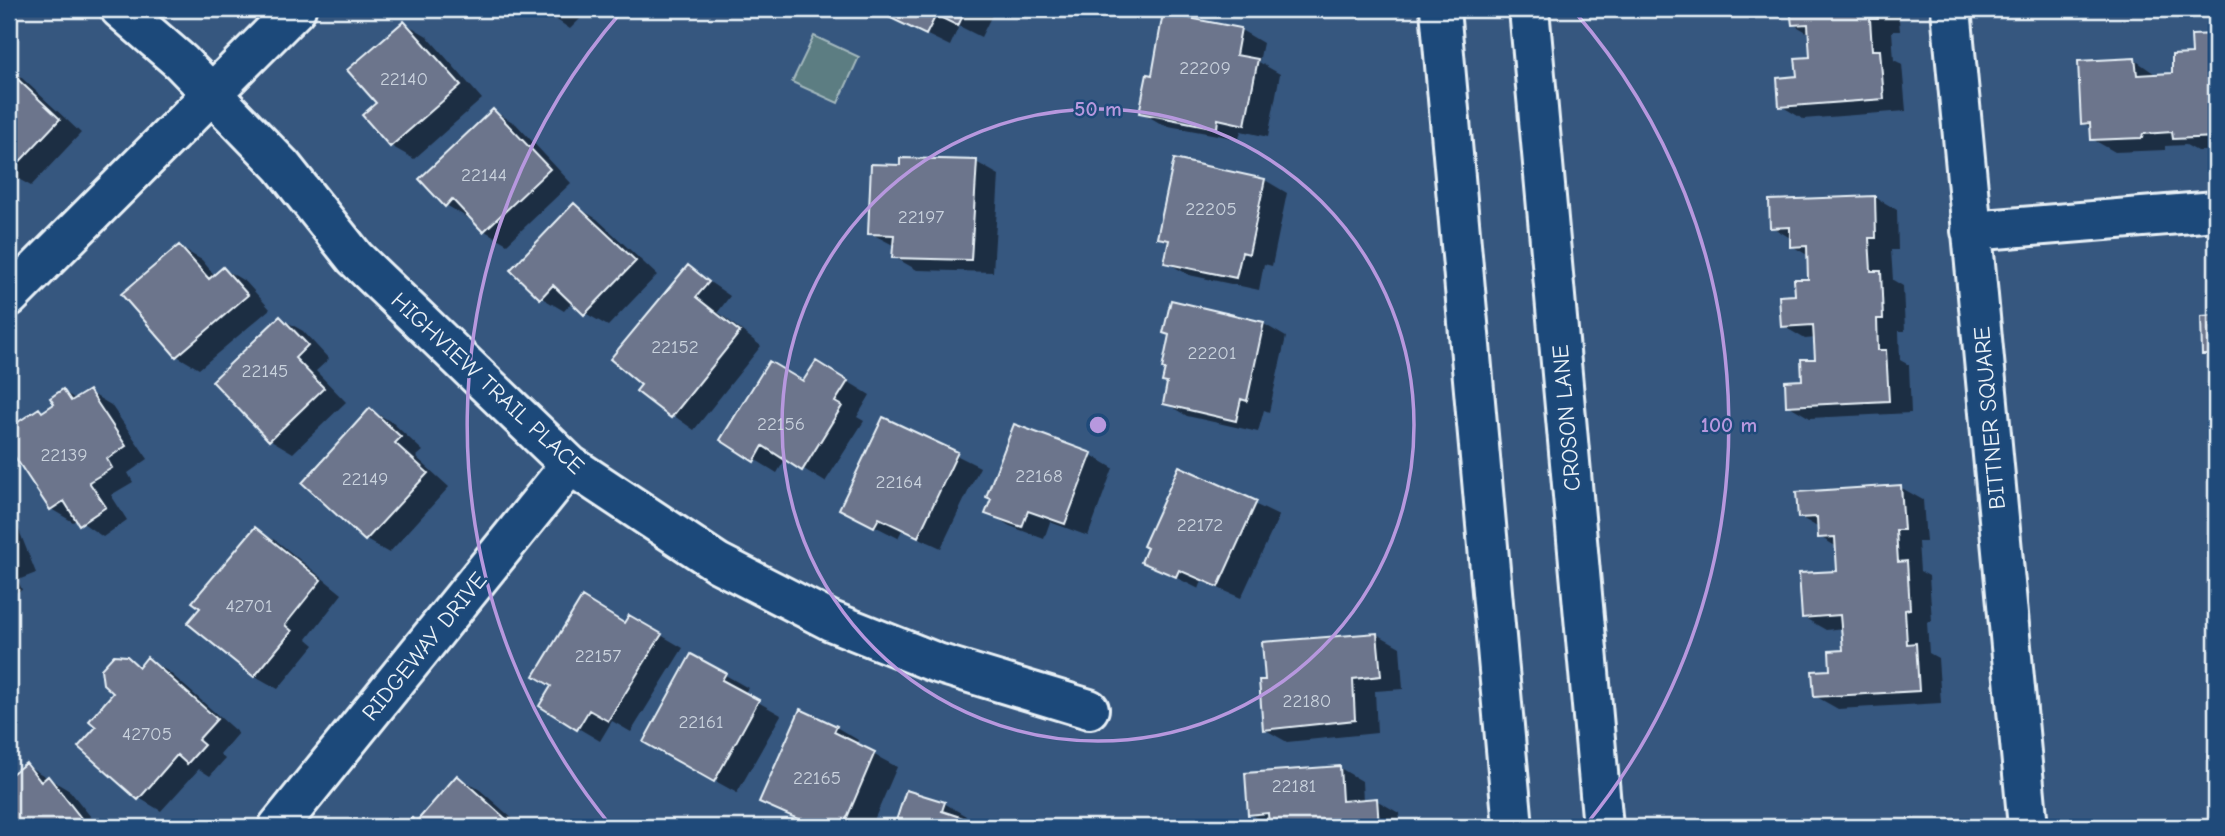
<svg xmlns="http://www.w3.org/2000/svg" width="2225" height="836" font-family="'Comic Neue',sans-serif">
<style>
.green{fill:#5b7d82;stroke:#a2b7bd;stroke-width:2}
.shadow{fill:#0007}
.building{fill:#6c758c;stroke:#e8f1f8;stroke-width:2}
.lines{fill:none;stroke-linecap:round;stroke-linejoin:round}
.minor-casing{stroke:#e8f1f8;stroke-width:44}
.major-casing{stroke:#e8f1f8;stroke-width:44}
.minor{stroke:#1f4a7a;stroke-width:38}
.major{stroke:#1f4a7a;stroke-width:38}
.ring{fill:none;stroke:#b798de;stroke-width:3.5}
.labels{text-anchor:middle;stroke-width:5;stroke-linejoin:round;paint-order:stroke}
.number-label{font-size:19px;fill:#c9d2dd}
.street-label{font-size:23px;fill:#e8f1f8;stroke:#1f4a7a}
.centre{fill:#b798de;stroke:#1f4a7a;stroke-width:3.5}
.ring-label{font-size:21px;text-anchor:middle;font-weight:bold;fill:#b798de;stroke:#1f4a7a;stroke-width:5;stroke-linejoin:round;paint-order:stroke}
</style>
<rect width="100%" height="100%" fill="#36577f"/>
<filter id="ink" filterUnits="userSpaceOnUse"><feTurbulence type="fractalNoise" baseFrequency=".0143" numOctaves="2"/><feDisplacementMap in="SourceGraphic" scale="14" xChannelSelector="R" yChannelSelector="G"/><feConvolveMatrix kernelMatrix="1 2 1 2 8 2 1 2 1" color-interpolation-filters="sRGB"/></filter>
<g filter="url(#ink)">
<!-- green -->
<path class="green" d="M814,36L859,57L838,103L792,82Z"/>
<!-- shadow -->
<path class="shadow" d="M541,9H590L570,29Z
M874,9H995L981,37L959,26L950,46Z
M1792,9H1898L1900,31H1892L1894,60L1902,64L1906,111L1803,119L1781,106L1812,58L1810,34L1793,24Z
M1165,15L1241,30L1263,43L1259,62L1280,74L1268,137L1241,131L1239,139L1163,125L1141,112L1153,77Z
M405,23L427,36L482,99L414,159L391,146L365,116L379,103Z
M2216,35V151H2197L2186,145L2165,146V150L2115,152L2092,139V128L2083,123L2135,60L2158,76L2174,75L2193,56L2192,36Z
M9,66L81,133L31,186L13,176L9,181Z
M494,111L516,124L571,183L507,244L485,231L471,216L468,218L446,205Z
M1175,161L1265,180L1287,193L1272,266L1264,264L1259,290L1189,275L1166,262L1170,243L1159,237Z
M976,162L999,175L993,272L917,270L894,257L895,246L870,233L901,167Z
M1875,197L1897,210L1898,250H1891L1893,280L1903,286L1905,331H1899L1900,360L1909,365L1911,413L1810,418L1788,405L1817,360L1816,338L1805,339L1783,326L1797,297L1810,280L1809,256L1792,246V239L1772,227Z
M575,206L597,219L657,275L608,326L585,313L573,301L564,311L542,298L513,270Z
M179,247L202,260L215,276L224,269L246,282L270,309L199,369L177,356Z
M688,267L730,296L718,312L761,346L694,430L639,391Z
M1172,302L1264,324L1286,337L1269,412L1264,410L1258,432L1187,416L1165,403L1169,384Z
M2203,317H2216V361L2203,354Z
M280,318L303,331L329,359L316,371L346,402L293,453L271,440L214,382Z
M839,376L870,395L857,417L864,421L825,482L786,458L777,473L722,439L804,383Z
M63,391L77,400L89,392L111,405L148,459L128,473L133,482L111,495L127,520L103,537L77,519L73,522L51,509L9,445V430L39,410L44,413L57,404Z
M371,410L393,423L423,451L416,457L449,487L389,553L366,540L304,482Z
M884,419L980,467L941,548L902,530L898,538L841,509Z
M1091,455L1113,468L1088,536L1050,522L1044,539L1010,526L988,513Z
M1180,468L1279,516L1241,598L1202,581L1199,589L1143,561Z
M1900,487L1923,500L1926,542H1918L1920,571L1929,576L1932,621L1927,622L1929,653L1938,658L1941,703L1838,709L1815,696L1844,652L1843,628L1826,630L1803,617L1839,572L1837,547L1820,537L1819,528L1800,517Z
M9,505L36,573L18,580L22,590L9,595Z
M255,529L278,542L342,594L307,639L314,645L278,689L255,676Z
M630,617L683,648L631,732L612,721L600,741L578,728Z
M1377,634L1400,647L1403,689L1375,691L1377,733L1287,742L1264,729Z
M692,656L748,688L744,694L781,715L737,793L645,742Z
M126,658L141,666L147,659L169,672L238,733L220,754L225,759L210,776L199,769L161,811L139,798L98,727L115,693Z
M836,727L858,740L856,745L897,767L871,827H812L761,802Z
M26,765L70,791L99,827H9V777Z
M1340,768L1362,781L1363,801L1376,800L1399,813L1400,827H1270L1250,814Z
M458,777L480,790L522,827H406L412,820L417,823Z
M907,792L944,803L966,816L965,821L983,827H896Z"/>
<!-- building -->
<path class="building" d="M872,9H966L958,26L936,15L926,35Z
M1790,9H1877L1878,19H1870L1872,50H1880L1884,99L1779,107L1777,78L1797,76L1795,58L1810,57L1808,24L1792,25Z
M1163,13L1241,28L1236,55L1258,59L1245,125L1218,119L1217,128L1139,113L1147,74L1152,75Z
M404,21L461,85L390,147L362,115L376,103L347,70Z
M2216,34V137L2173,139L2172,132L2143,134L2142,138L2091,140L2090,123L2081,124L2078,61L2135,58L2137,75L2172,73V55L2192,54L2191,35Z
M9,71L60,119L9,173Z
M493,109L550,169L483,232L452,199L445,207L419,179Z
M900,158L977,160L971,260L892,258L894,235L868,234L871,164L900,165Z
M1174,159L1265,179L1249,254L1242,252L1236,278L1164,263L1169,240L1157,238Z
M1875,196L1876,238H1869L1871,271H1881L1883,319H1877L1878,350H1886L1889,401L1786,406L1785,381L1802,380L1801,359H1815L1813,325L1781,327L1779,296L1795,295L1794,279H1808L1807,246L1790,247V227L1770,228L1769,200Z
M574,203L636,261L584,315L553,285L540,299L510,270Z
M179,245L209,279L223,267L248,295L176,357L121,294Z
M688,265L709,282L696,297L740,332L671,418L636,391L641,385L610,359Z
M1171,300L1264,322L1247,401L1241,399L1236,421L1163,404L1167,383L1162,382L1165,369H1162L1169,335L1163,333Z
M2216,315V355H2202L2201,316Z
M280,316L308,345L295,358L324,388L269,441L212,381Z
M769,361L803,381L816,361L848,381L835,402L842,406L802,471L763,446L754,462L720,440Z
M63,389L71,401L89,390L126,446L107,459L112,468L89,482L106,507L79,525L64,501L50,510L9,448V428L39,408L42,412L54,404L50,398Z
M370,408L401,437L395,443L428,473L365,541L302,483Z
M883,417L958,452L918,537L879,518L874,527L839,509Z
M1014,424L1092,453L1065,524L1028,511L1022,527L985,514L991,499L986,497Z
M1179,466L1257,501L1218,587L1179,570L1176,577L1141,562L1147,548L1143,546Z
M1901,485L1904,530H1896L1898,562L1907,561L1910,609L1905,610L1907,644L1916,643L1919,691L1814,697L1812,671L1830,670L1829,651L1843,650L1840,615L1802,618L1799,573L1837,571L1835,537L1818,538L1817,517L1798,518L1796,492Z
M255,527L321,580L285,625L292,631L254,677L187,623L200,608L192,602Z
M582,597L624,623L629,615L662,634L608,721L589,710L577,730L539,706L551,686L534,676Z
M1377,633L1381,676L1353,679L1355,720L1263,730L1259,680H1265L1262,642Z
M691,654L726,673L722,680L759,700L714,782L643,742Z
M114,655L127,656L139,667L147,657L217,719L198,740L204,745L187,764L177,755L138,800L78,747L96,727L89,721L113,693L103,684L101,669Z
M800,709L837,726L834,732L875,752L843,827H816L759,802Z
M26,763L41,782L48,776L88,827H9V776Z
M1340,766L1342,801L1377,798L1379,827H1269L1268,813L1248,815L1245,773Z
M457,775L515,827H403L412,818L416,822Z
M906,790L945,802L942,811L981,824L980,827H894Z"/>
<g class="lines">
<!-- minor casing -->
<g class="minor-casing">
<path id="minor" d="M120,9L181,62L282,166L355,258L570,465L718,563L831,621L937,663L1089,709
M1951,9L2028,827
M1971,231L2216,211
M9,297L296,9
M278,827L570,465"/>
</g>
<!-- major casing -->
<g class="major-casing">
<path id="major" d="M1440,9L1513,827
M1529,9L1603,827"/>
</g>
<!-- minor -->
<use href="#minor" class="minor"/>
<!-- major -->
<use href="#major" class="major"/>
</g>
</g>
<!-- distance rings -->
<g class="ring">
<circle cx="1098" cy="425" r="316"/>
<path d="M611 826A631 631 0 0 1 622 11M1574 11A631 631 0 0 1 1585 826"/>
</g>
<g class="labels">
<!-- number labels -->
<g class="number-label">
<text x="1205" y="74">22209</text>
<text x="404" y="85">22140</text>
<text x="484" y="181">22144</text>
<text x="1211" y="215">22205</text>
<text x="921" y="223">22197</text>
<text x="675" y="353">22152</text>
<text x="1212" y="359">22201</text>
<text x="265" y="377">22145</text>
<text x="781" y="430">22156</text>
<text x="64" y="461">22139</text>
<text x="1039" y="482">22168</text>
<text x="365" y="485">22149</text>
<text x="899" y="488">22164</text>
<text x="1200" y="531">22172</text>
<text x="249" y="612">42701</text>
<text x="598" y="662">22157</text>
<text x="1307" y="707">22180</text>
<text x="701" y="728">22161</text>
<text x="147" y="740">42705</text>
<text x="817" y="784">22165</text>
<text x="1294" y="792">22181</text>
</g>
<!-- street labels -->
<g class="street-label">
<text transform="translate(488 383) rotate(43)" y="8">HIGHVIEW TRAIL PLACE</text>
<text transform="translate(1566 418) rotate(-95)" y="8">CROSON LANE</text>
<text transform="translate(1989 418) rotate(-95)" y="8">BITTNER SQUARE</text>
<text transform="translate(424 646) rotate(-51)" y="8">RIDGEWAY DRIVE</text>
</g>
</g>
<circle cx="1098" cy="425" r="10" class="centre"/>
<g class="ring-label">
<text x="1098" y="116">50 m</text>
<text x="1729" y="432">100 m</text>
</g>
<!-- margin -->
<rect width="2225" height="836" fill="none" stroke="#1f4a7a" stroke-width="35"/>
<rect x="18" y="18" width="2190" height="801" fill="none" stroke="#e8f1f8" stroke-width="2.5" filter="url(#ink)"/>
</svg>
